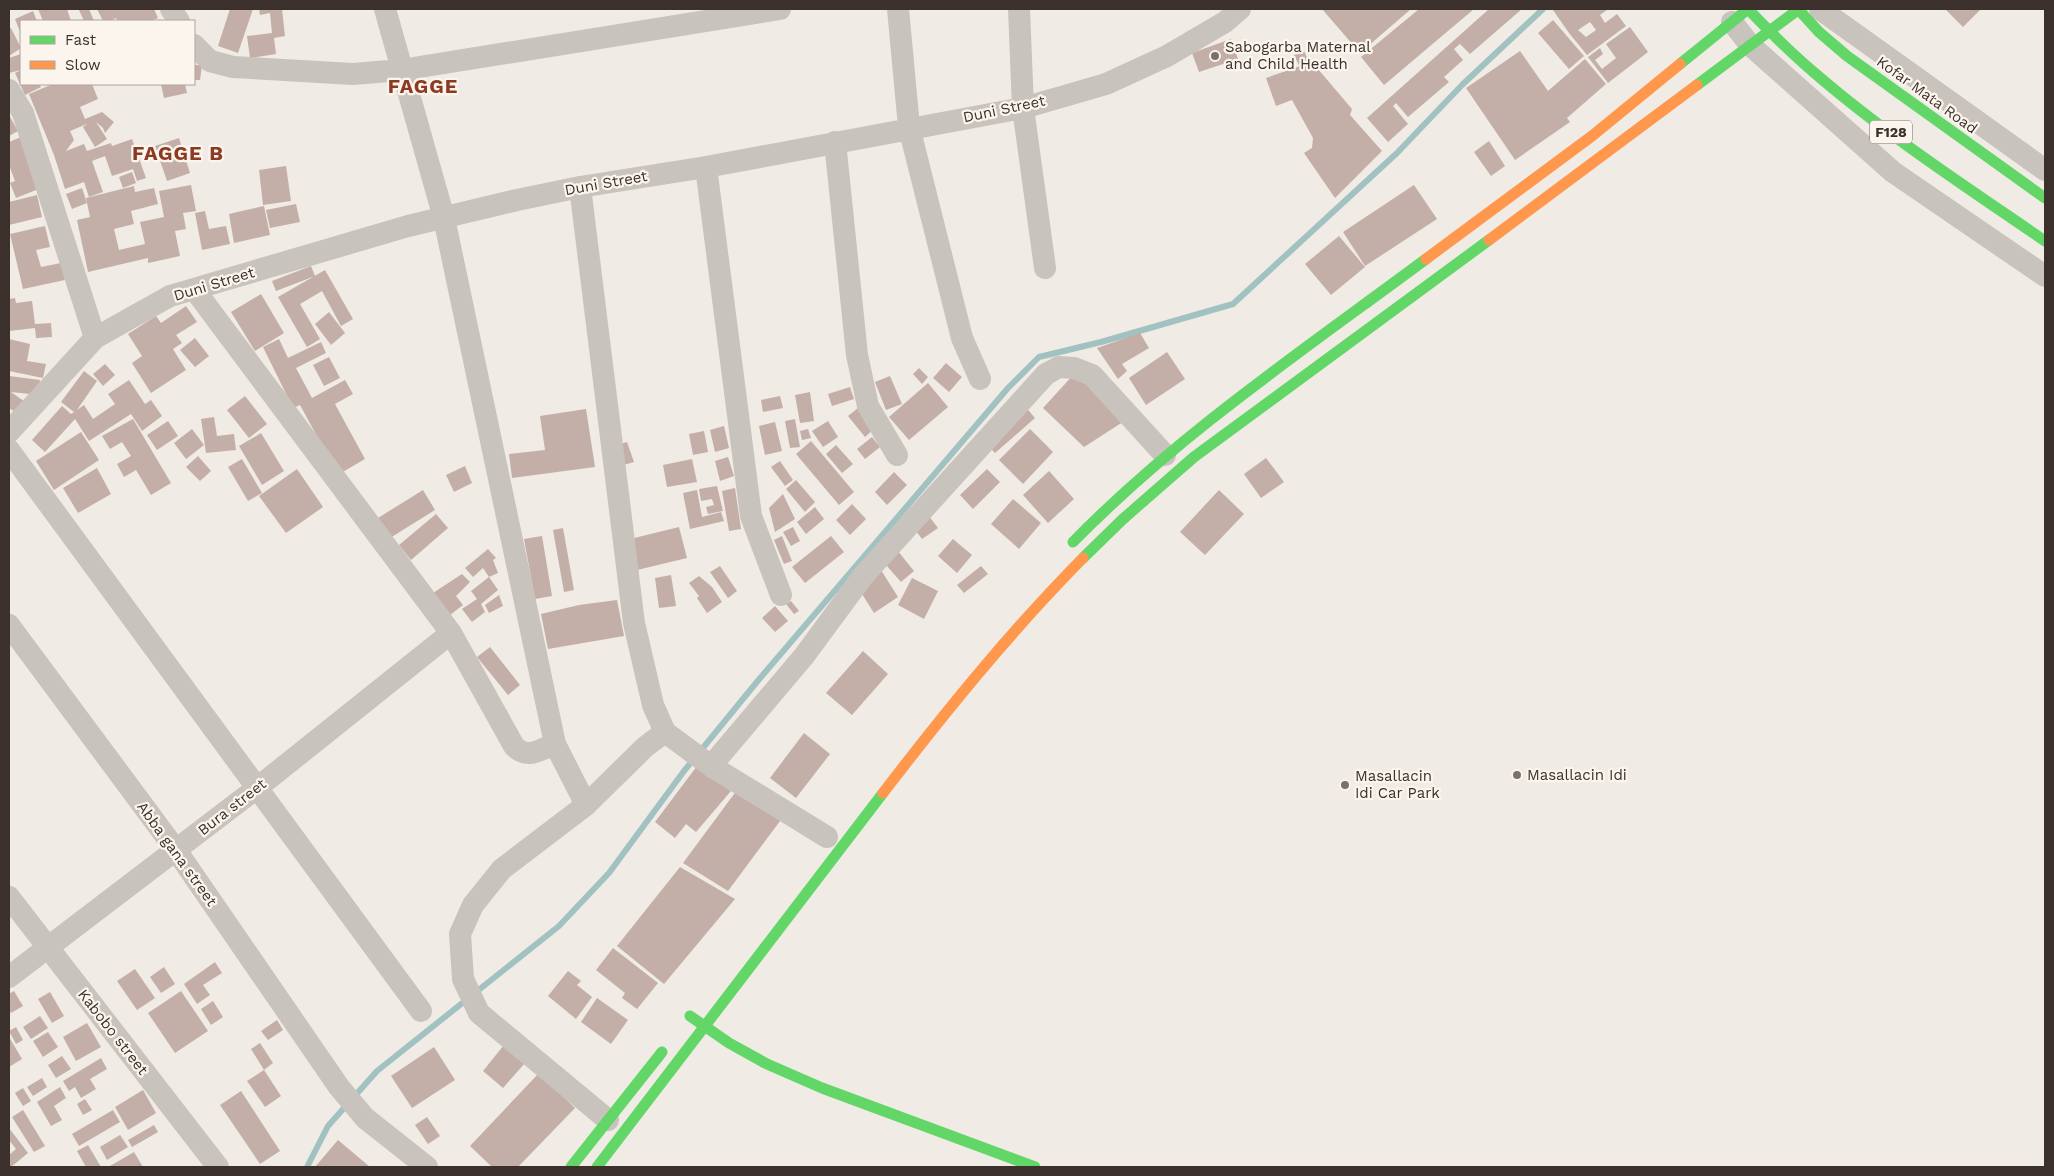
<svg xmlns="http://www.w3.org/2000/svg" width="2054" height="1176" font-family="'Work Sans',sans-serif">
<style>
.lines{fill:none;stroke-linecap:round;stroke-linejoin:round}
.stream{stroke:#a1c2c1;stroke-width:6}
.building{fill:#c3afa7;fill-rule:evenodd}
.street{stroke:#c9c3be;stroke-width:22}
.fast{stroke:#63d668;stroke-width:11}
.slow{stroke:#ff974d;stroke-width:11}
.fast-bridge{stroke:#63d668;stroke-width:11}
.poi-dot{fill:#7a716c;stroke:#fbf5ee;stroke-width:2}
.labels{text-anchor:middle;stroke-width:4.5;stroke-linejoin:round;paint-order:stroke}
.shield{fill:#fbf5ee;stroke:#756b66;stroke-width:1}
.shield-label{font-size:14px;font-weight:bold;fill:#3b302b}
.poi-label{font-size:15px;fill:#3b302b;stroke:#fbf5ee;text-anchor:start}
.street-label{font-size:15px;fill:#3b302b;stroke:#fbf5ee}
.district-label{font-size:20px;font-weight:bold;letter-spacing:1px;fill:#8c3b22;stroke:#fbf5ee}
</style>
<rect width="100%" height="100%" fill="#f0ebe5"/>
<g class="lines">
<!-- stream -->
<path class="stream" d="M307,1167L328,1126L377,1071L559,926L609,873L684,771L756,683L1008,388L1039,357L1101,342L1233,304L1397,153L1462,85L1543,9"/>
</g>
<!-- building -->
<path class="building" d="M38,9H67L71,21H43Z
M82,9H89L94,21H84L79,10Z
M97,9H154L158,18L151,21H118L116,18L110,21H103Z
M230,9H253L238,53L218,46Z
M259,9H282L285,36L274,38L276,54L250,58L247,36L272,33L270,13L260,15Z
M1322,9H1411L1360,53Z
M1419,9H1474L1384,85L1361,57Z
M1489,9H1522L1470,54L1460,44L1454,49L1463,60L1444,77L1449,82L1408,117L1396,103L1393,106L1408,124L1388,142L1367,118Z
M1555,9H1608L1600,15L1605,23L1617,14L1626,26L1587,55L1569,33L1553,10ZM1590,22L1596,30L1586,37L1578,30Z
M1945,9H1981L1963,27Z
M33,11L37,21H21V34L15,19Z
M1553,20L1584,56L1569,69L1538,33Z
M1630,27L1648,52L1608,83L1588,57L1600,48L1603,54L1595,60L1602,69L1616,58L1606,44Z
M11,28L21,48L9,56V29Z
M1231,39L1238,59L1199,72L1192,53Z
M1304,51L1310,64L1312,62L1352,109L1350,115L1382,151L1335,198L1304,153L1312,148L1313,138L1292,100L1276,106L1266,78L1303,65L1302,63L1299,65L1294,55Z
M1520,51L1548,91L1585,59L1606,84L1567,118L1570,122L1515,160L1466,88Z
M21,54V70L9,73V58Z
M194,65H202L200,80H194Z
M21,70V84H39L41,87L25,95L15,73Z
M53,84H92L98,99L80,107L85,119L102,112L114,122L105,133L103,128L96,122L107,139L95,147L83,127L87,124L70,131L74,140L66,151L84,144L87,151L111,143L112,146L132,139L146,178L137,181L133,169L112,176L105,156L92,161L103,192L89,197L84,182L65,189L54,155L29,94Z
M161,84H185L187,93L164,98Z
M9,115L18,131L9,136Z
M21,137L41,188L16,198L10,183L15,181L9,165V142Z
M179,138L190,173L167,181L155,146Z
M1489,141L1505,166L1491,176L1474,152Z
M286,166L291,201L263,205L259,170Z
M132,172L136,183L123,188L119,177Z
M191,185L196,211L183,213L186,229L175,231L180,256L148,263V258L88,272L77,220L90,217L86,198L134,186L135,192L154,188L158,204L131,211L134,224L114,229L119,250L145,244L140,222L164,217L159,191Z
M1414,185L1437,219L1365,266L1343,232Z
M82,188L87,203L72,209L66,194Z
M37,195L42,217L9,225V202Z
M296,204L300,222L270,228L266,210Z
M264,206L270,235L234,243L229,214Z
M205,211L209,229L226,226L230,244L202,250L195,213Z
M45,226L50,247L36,250L41,267L61,263L65,280L23,289L10,234Z
M1339,236L1365,267L1331,295L1305,264Z
M311,266L315,276L276,291L272,281Z
M325,270L353,319L341,326L322,291L300,304L320,339L307,347L278,297Z
M261,294L284,333L255,351L231,312Z
M15,298L16,303L32,301L35,324L51,323L52,337L36,338L35,328L9,331V299Z
M186,306L197,322L176,335L182,343L173,349L186,370L151,393L132,363L142,356L128,334L156,316L161,323Z
M329,312L345,333L331,345L315,324Z
M1140,333L1149,348L1122,364L1127,371L1118,379L1097,348Z
M195,338L209,356L195,367L180,350Z
M9,339L30,344L27,361L46,364L43,378L9,371Z
M279,339L288,358L321,342L326,353L296,368L312,398L345,380L353,394L335,404L365,459L334,477L324,449L300,405L293,408L263,347Z
M1167,352L1185,379L1146,405L1129,378Z
M329,357L340,378L324,386L313,365Z
M946,363L962,377L949,392L933,378Z
M105,364L115,375L103,386L93,374Z
M919,368L928,377L922,384L913,374Z
M84,371L97,381L77,410L84,405L93,419L115,404L108,394L129,380L145,404L151,400L162,416L142,431L131,414L89,441L75,419L45,452L32,440L62,406L71,414L74,412L61,402Z
M1075,373L1126,420L1084,447L1043,408Z
M9,376L40,380L38,395L11,392L28,404L20,415L9,408Z
M890,376L902,404L886,410L875,382Z
M928,383L948,407L909,440L889,417Z
M850,387L854,399L832,406L828,394Z
M810,392L814,421L800,423L795,395Z
M245,396L267,424L249,438L227,410Z
M780,396L783,408L763,412L761,400Z
M1023,404L1035,418L995,453L982,439Z
M858,408L875,428L865,437L848,416Z
M586,409L595,467L512,478L509,454L545,450L540,416Z
M214,417L217,436L234,434L236,450L206,453L201,419Z
M133,419L171,483L151,495L136,470L124,477L117,464L131,456L122,442L110,449L102,436Z
M795,419L800,447L790,448L785,421Z
M168,421L178,436L157,450L147,435Z
M828,421L838,437L823,447L812,431Z
M775,422L782,451L765,455L759,426Z
M724,426L729,448L715,452L710,430Z
M192,429L204,445L186,459L174,443Z
M808,429L811,438L802,440L800,431Z
M1030,429L1053,452L1023,484L999,460Z
M704,431L708,452L693,455L689,434Z
M81,432L99,460L54,490L36,461Z
M261,433L284,471L262,485L239,446Z
M872,437L880,447L865,459L857,449Z
M811,441L854,492L839,505L796,454Z
M627,442L634,462L620,466L614,446Z
M836,445L853,464L842,473L826,454Z
M198,456L211,471L200,481L186,467Z
M728,457L734,476L720,481L715,461Z
M1266,458L1284,482L1261,498L1244,474Z
M242,459L262,493L248,501L228,467Z
M692,459L697,482L667,487L663,465Z
M780,461L793,480L785,486L771,467Z
M465,466L472,483L454,492L446,475Z
M97,468L111,494L78,513L63,488Z
M297,469L323,507L286,533L259,496Z
M987,469L1000,482L973,509L960,495Z
M1049,471L1074,499L1048,523L1023,495Z
M894,472L907,485L887,505L875,492Z
M796,480L815,502L805,512L786,489Z
M717,486L723,511L708,514L706,507L714,505L712,499L701,501L699,489Z
M735,488L741,529L729,531L722,491Z
M423,490L435,510L390,538L378,518Z
M697,490L702,517L721,512L724,521L690,529L683,493Z
M1219,490L1244,514L1205,555L1180,532Z
M783,494L795,519L775,532L769,508Z
M1013,499L1041,523L1019,549L991,524Z
M852,504L866,519L850,535L836,520Z
M815,507L824,519L806,534L797,522Z
M925,511L938,528L922,539L910,523Z
M436,514L448,528L411,560L399,545Z
M679,527L687,558L633,571L626,540Z
M793,527L800,541L791,546L783,532Z
M563,528L574,590L564,592L553,530Z
M542,536L552,596L535,599L524,539Z
M782,536L792,561L784,564L774,540Z
M831,536L844,552L805,583L792,567Z
M953,539L972,555L957,573L938,556Z
M893,545L914,571L901,582L879,557Z
M488,549L496,558L493,560L498,573L489,577L483,568L473,577L465,568Z
M720,566L737,591L728,598L710,572Z
M981,566L988,574L964,593L957,585Z
M879,567L898,597L874,613L855,583Z
M462,574L470,582L456,596L463,605L450,615L433,593Z
M671,575L676,606L659,608L655,578Z
M699,576L712,587L722,602L707,613L697,598L699,596L689,583Z
M489,577L498,590L481,604L485,612L472,622L462,609L477,599L471,591Z
M912,578L938,591L924,619L898,605Z
M499,595L503,606L489,613L485,605Z
M617,600L624,636L548,649L541,614L579,605Z
M791,601L799,611L794,614L786,604Z
M775,606L788,621L775,632L762,618Z
M490,647L520,685L508,695L477,657Z
M863,651L888,674L852,715L826,693Z
M804,733L830,754L796,798L770,778Z
M697,766L731,791L696,832L686,824L675,838L655,822Z
M740,786L783,817L728,891L683,863Z
M680,867L735,899L664,984L617,946Z
M613,948L658,983L637,1009L622,998L625,993L596,970Z
M215,962L222,973L203,985L210,995L197,1004L184,984Z
M164,967L175,984L161,993L150,977Z
M135,969L155,998L137,1010L117,981Z
M568,971L581,981L577,985L592,997L576,1019L548,996Z
M14,991L23,1006L11,1013L9,1009V994Z
M181,991L208,1031L175,1053L148,1013Z
M50,992L64,1016L52,1023L38,999Z
M597,998L628,1020L611,1044L581,1022Z
M213,1001L223,1017L211,1025L201,1009Z
M40,1016L48,1028L31,1039L23,1027Z
M277,1020L283,1030L268,1040L261,1031Z
M87,1023L101,1047L76,1061L63,1037Z
M16,1027L23,1040L16,1044L9,1031Z
M48,1032L58,1047L43,1057L33,1041Z
M9,1037L22,1059L9,1067Z
M260,1043L273,1063L264,1070L281,1096L265,1107L247,1081L264,1070L251,1049Z
M504,1045L525,1063L503,1088L483,1071Z
M434,1047L455,1080L412,1108L391,1076Z
M62,1056L71,1069L56,1078L48,1065Z
M101,1058L107,1069L90,1079L96,1089L81,1098L75,1087L69,1091L63,1081Z
M539,1073L575,1108L518,1167H492L470,1146Z
M42,1078L47,1087L33,1096L27,1087Z
M60,1087L66,1098L54,1106L62,1120L51,1126L37,1102Z
M23,1088L31,1101L23,1106L15,1093Z
M143,1090L156,1113L128,1130L115,1107Z
M241,1091L280,1151L260,1164L220,1105Z
M85,1099L92,1110L83,1115L77,1104Z
M23,1110L45,1146L34,1152L12,1117Z
M113,1110L120,1122L79,1146L72,1134Z
M427,1117L440,1136L428,1144L415,1125Z
M154,1125L158,1132L132,1147L128,1140Z
M9,1128L28,1153L11,1167H9V1155L16,1149L9,1140Z
M120,1135L128,1147L107,1160L100,1147Z
M338,1140L370,1167H315Z
M88,1145L101,1167H86L77,1151Z
M134,1152L143,1167H111L110,1166Z"/>
<g class="lines">
<!-- street -->
<path class="street" d="M171,9L179,21
M385,9L444,218L555,744L586,805
M898,9L909,127L962,338L980,379
M1019,9L1023,108L1045,268
M1820,9L2045,170
M1732,22L1750,45L1893,172L2045,276
M194,45L210,61L233,67L353,74L401,70L780,9
M9,90L23,113L95,338
M835,142L857,355L868,406L897,455
M706,167L751,516L781,595
M580,187L634,623L653,705L665,732L711,766L827,837
M194,289L451,633L514,746C528,760 539,750 555,744
M9,432L95,338L170,296L408,226L517,200L580,187L706,167L1023,108L1106,84L1167,56L1225,22L1240,9
M9,450L421,1011
M9,625L176,850L339,1087L365,1118L427,1167
M711,766L804,656L863,576L1046,374L1059,367L1074,368L1092,375L1165,455
M9,897L218,1167
M9,977L257,788L451,633
M608,1120L479,1013L463,979L460,934L473,905L502,869L586,805L645,747L665,732"/>
<!-- fast -->
<path class="fast" d="M1680,64L1748,9
M1697,85L1799,9
M1073,542C1179,434 1305,349 1426,259
M1083,558L1123,519L1194,457L1489,240
M690,1016L729,1043L767,1064L822,1088L1035,1167
M571,1167L662,1052
M597,1167L883,793"/>
<!-- slow -->
<path class="slow" d="M1489,240L1697,85
M1426,259L1592,136L1680,64
M883,793C946,711 1010,632 1083,558"/>
<!-- fast-bridge -->
<path class="fast-bridge" d="M1748,9C1770,32 1792,54 1817,75C1888,136 1968,188 2045,241
M1798,9L1819,32L1847,56L2045,198"/>
</g>
<!-- markers -->
<g class="poi-dot">
<circle cx="1215" cy="56" r="5"/>
<circle cx="1517" cy="775" r="5"/>
<circle cx="1345" cy="785" r="5"/>
</g>
<g class="labels">
<!-- shield labels -->
<rect class="shield" x="1870" y="120.5" width="42" height="23" rx="4"/>
<g class="shield-label">
<text x="1891" y="137">F128</text>
</g>
<!-- poi labels -->
<g class="poi-label">
<text x="1225" y="52">Sabogarba Maternal<tspan x="1225" dy="17">and Child Health</tspan></text>
<text x="1527" y="780">Masallacin Idi</text>
<text x="1355" y="781">Masallacin<tspan x="1355" dy="17">Idi Car Park</tspan></text>
</g>
<!-- street labels -->
<g class="street-label">
<text transform="translate(1927 95) rotate(36)" y="5">Kofar Mata Road</text>
<text transform="translate(1004 109) rotate(-12)" y="5">Duni Street</text>
<text transform="translate(606 183) rotate(-10)" y="5">Duni Street</text>
<text transform="translate(214 284) rotate(-17)" y="5">Duni Street</text>
<text transform="translate(232 807) rotate(-38)" y="5">Bura street</text>
<text transform="translate(177 854) rotate(54)" y="5">Abba gana street</text>
<text transform="translate(113 1032) rotate(52)" y="5">Kabobo street</text>
</g>
<!-- district labels -->
<g class="district-label">
<text x="423" y="93">FAGGE</text>
<text x="178" y="160">FAGGE B</text>
</g>
</g>
<!-- border -->
<rect width="2054" height="1176" fill="none" stroke="#3b302b" stroke-width="20"/>
<!-- legend -->
<rect x="20" y="20" width="175" height="65" fill="#fbf5ee" stroke="#aea6a0"/>
<rect x="30" y="36" width="25" height="8" fill="#63d668" stroke="#aea6a0"/>
<text x="65" y="45" font-size="15" fill="#3b302b">Fast</text>
<rect x="30" y="61" width="25" height="8" fill="#ff974d" stroke="#aea6a0"/>
<text x="65" y="70" font-size="15" fill="#3b302b">Slow</text>
</svg>
